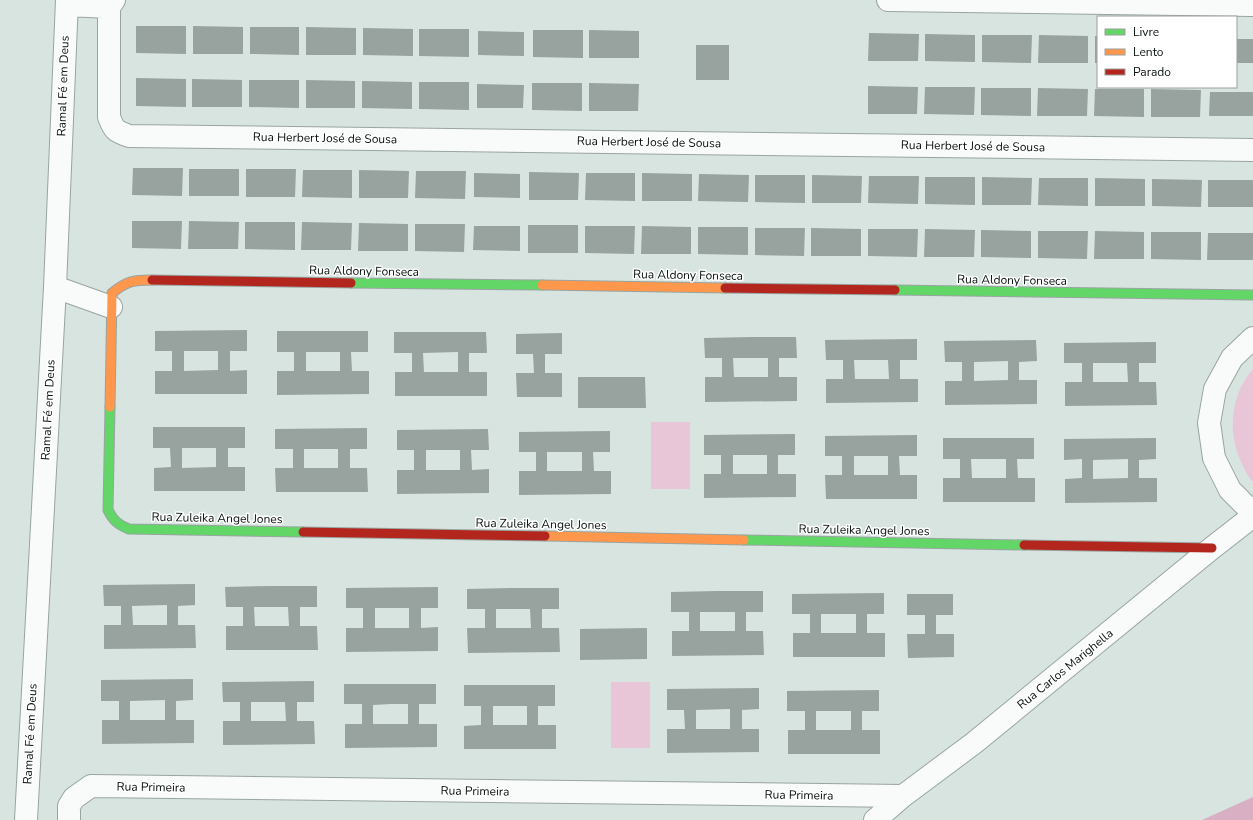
<svg xmlns="http://www.w3.org/2000/svg" width="1253" height="820" font-family="'Nunito Sans',sans-serif">
<style>
.green{fill:#e9c6d7}
.forest{fill:#d8afc3}
.building{fill:#98a3a0;fill-rule:evenodd}
.lines{fill:none;stroke-linecap:round;stroke-linejoin:round}
.street-casing{stroke:#99a4a1;stroke-width:24}
.fast-casing{stroke:#99a4a1;stroke-width:11}
.slow-casing{stroke:#99a4a1;stroke-width:11}
.jam-casing{stroke:#99a4a1;stroke-width:11}
.street{stroke:#f9fbfa;stroke-width:22}
.fast{stroke:#63d668;stroke-width:9}
.slow{stroke:#ff974d;stroke-width:9}
.jam{stroke:#b3261e;stroke-width:9}
.labels{text-anchor:middle;stroke-width:3;stroke-linejoin:round;paint-order:stroke}
.street-label{font-size:12px;fill:#08110f;stroke:#fff}
</style>
<rect width="100%" height="100%" fill="#d7e4e0"/>
<!-- green -->
<path class="green" d="M1253,369V482C1248,477 1245,471 1242,464C1227,434 1230,395 1253,369Z
M651,422H690V489H651Z
M611,682H650V748H611Z"/>
<!-- forest -->
<path class="forest" d="M1253,797V820H1200H1202Z"/>
<!-- building -->
<path class="building" d="M136,26H186V54L136,53Z
M193,26L243,27V54H193Z
M250,27H299V55L250,54Z
M306,27L356,28V55H306Z
M363,28L413,29V56L363,55Z
M419,29H469V57L419,56Z
M533,30H583V58L533,57Z
M589,30L639,31V58H589Z
M478,31L524,32V56L478,55Z
M869,33L919,34L918,61H868Z
M925,34L975,35V62L925,61Z
M982,35H1032L1031,63L982,62Z
M1039,35L1088,36V63H1038Z
M1095,36H1098V63H1095Z
M1236,39H1253V63H1236Z
M696,45H729V80H696Z
M136,78L186,79V107L136,106Z
M192,79L242,80V107H192Z
M249,80H299V108L249,107Z
M306,80L355,81V108H306Z
M362,81L412,82V109L362,108Z
M419,82H469V110L419,109Z
M532,83H582V111L532,110Z
M589,83L639,84L638,111H589Z
M477,84L524,85L523,108H477Z
M868,86L918,87L917,114H868Z
M925,87H975L974,115L924,114Z
M981,88H1031V116L981,115Z
M1038,88L1088,89L1087,116H1037Z
M1095,89H1144V117L1094,116Z
M1151,89L1201,90L1200,117H1151Z
M1210,92H1253V116H1209Z
M133,168H183L182,196L132,195Z
M189,169H239V196H189Z
M246,169H296L295,197H246Z
M303,170H352V198L302,197Z
M359,170L409,171L408,198H359Z
M416,171H466L465,199L415,198Z
M529,172L579,173L578,200H529Z
M474,173L520,174V198L474,197Z
M586,173H635V201L585,200Z
M642,173L692,174V201H642Z
M699,174L749,175L748,202L698,201Z
M755,175H805V203L755,202Z
M812,175L862,176L861,203H812Z
M869,176H919L918,204L868,203Z
M925,177H975V205L925,204Z
M982,177L1032,178L1031,205H982Z
M1039,178H1088V206L1038,205Z
M1095,178L1145,179V206H1095Z
M1152,179L1202,180L1201,207L1152,206Z
M1208,180H1253V207H1208Z
M132,221H182L181,249L132,248Z
M189,221L239,222L238,249H188Z
M245,222H295V250L245,249Z
M302,222L352,223L351,250H301Z
M359,223L408,224V251H358Z
M415,224H465L464,252L415,251Z
M528,225H578V253H528Z
M474,226H520V251L473,250Z
M585,226H635L634,254L585,253Z
M642,226L691,227V254H641Z
M698,227H748V255L698,254Z
M755,228H805L804,256L755,255Z
M811,228L861,229V256H811Z
M868,229H918L917,257L868,256Z
M925,229L975,230L974,257H924Z
M981,230L1031,231V258L981,257Z
M1038,231H1088L1087,259L1038,258Z
M1095,231L1144,232V259H1094Z
M1151,232H1201V260L1151,259Z
M1208,233H1253V260H1207Z
M247,330V351H230V371L247,370V394H155V371H172V351H155V331ZM184,351H218V370L184,371Z
M277,331H368V352H351L352,371H369V394L277,395V371H294V352H277ZM306,352H340V371H306Z
M394,332H486L487,353H469V372H487V396H395V372H412V353H394ZM458,352V372H424L423,353Z
M562,333V354H545V373H562V397H517L516,373H534L533,354H516V334Z
M751,337H796L797,358H779V377H797V401L705,402V377H722V358H705L704,338ZM733,358H768V377H734Z
M917,339V360H900V379H918V402L826,403V379H843V360H826L825,340ZM854,360H888L889,379H855Z
M1036,340L1037,361L1019,362V380H1037V404L945,405V381H962V362H945L944,341ZM1008,361V380L974,381V362Z
M1156,342V363H1139V382H1156L1157,405L1065,406V382H1082V363H1064V343ZM1093,363H1127L1128,382H1093Z
M578,377H645L646,408H578Z
M153,427H245V448H228V467H245V491H154V468L171,467L170,448H153ZM182,448H216V467L182,468Z
M367,428V449H350V468H367L368,492H276L275,468H293V449H275V429ZM304,449H338V468H304Z
M488,429L489,450H471L472,470L489,469V493L397,494V470H414V450H397V430ZM426,450H460V470H426Z
M610,431V452H593L594,471H611V494L519,495V471H536V452H519V432ZM547,452H582V471H547Z
M795,434V455H778V474H796V497L704,498V474H721V455H704V435ZM733,455H767V474H733Z
M917,435V456H899L900,475H917V499H826L825,475H842V456H825V436ZM854,456H888V475H854Z
M943,438H1034V459H1017L1018,478H1035V502H943V478H960V459H943ZM971,459H1006V478H972Z
M1156,438V459L1139,460V478H1157V502L1065,503V479L1082,478V459L1064,460V439ZM1128,459V478L1093,479V460Z
M195,584V605L178,606V625H195L196,648L104,649V625H121V606H104L103,585ZM167,605V625H133L132,606Z
M271,586H317V607H300V626H317L318,650H226V626H243V607H226L225,587ZM254,607H288L289,626H255Z
M438,587V608H421V628L438,627V651L346,652V628H363V608H346V588ZM375,608H409V628H375Z
M513,588H559V609H542V628H559L560,652L468,653L467,628H485V609H467V589ZM496,609H530L531,628H496Z
M717,591H763V612H746V631H763L764,655L672,656V631H689V612H671V592ZM700,612H735V631H700Z
M884,593V614H867V633H885V657H793V633H810V614H792V594ZM821,614H856V633H821Z
M907,594H953V615H936V634H954V657L908,658L907,634H925V615H907Z
M647,628V659L580,660V629Z
M193,679V700L176,701V720H194V743L102,744V720H119V701H101V680ZM165,700V720H130V701Z
M314,681V702H297V721H314L315,744L223,745V721H240V702H223L222,682ZM251,702H285L286,721H251Z
M344,684H436V704H419V724H437V747L345,748V724H362V704H344ZM391,704H408V724H373V705Z
M464,685H555V706H538V725H556V749H464V726L481,725V706H464ZM493,706H527V725H493Z
M759,688V709L742,710V729H759V752L667,753V729H685L684,710H667V689ZM730,709V729H696V710Z
M879,690V711H862V730H880V754H788V730H805V711H787V691ZM816,711H851V730H816Z"/>
<g class="lines">
<!-- street casing -->
<g class="street-casing">
<path id="street" d="M114,0L109,7V117C114,130 115,131 129,136L1253,150
M888,0L1253,5
M67,5L109,7
M55,287L111,307
M1253,338L1232,358L1215,389L1209,423L1214,458L1230,490L1253,513
M26,820L55,287L67,0
M69,820V806L74,798L91,786L903,796
M875,820L903,796L974,743L1212,548L1253,516"/>
</g>
<!-- fast casing -->
<g class="fast-casing">
<path id="fast" d="M351,283L542,285
M895,290L1253,295
M110,407L108,510C113,520 118,525 129,529L303,532
M744,540L1024,545"/>
</g>
<!-- slow casing -->
<g class="slow-casing">
<path id="slow" d="M542,285L725,288
M110,407L112,293C127,281 133,280 152,280
M545,536L744,540"/>
</g>
<!-- jam casing -->
<g class="jam-casing">
<path id="jam" d="M152,280L351,283
M725,288L895,290
M303,532L545,536
M1024,545L1212,548"/>
</g>
<!-- street -->
<use href="#street" class="street"/>
<!-- fast -->
<use href="#fast" class="fast"/>
<!-- slow -->
<use href="#slow" class="slow"/>
<!-- jam -->
<use href="#jam" class="jam"/>
</g>
<g class="labels">
<!-- street labels -->
<g class="street-label">
<text transform="translate(63 86) rotate(-88)" y="4">Ramal Fé em Deus</text>
<text transform="translate(325 138) rotate(1)" y="4">Rua Herbert José de Sousa</text>
<text transform="translate(649 142) rotate(1)" y="4">Rua Herbert José de Sousa</text>
<text transform="translate(973 146) rotate(1)" y="4">Rua Herbert José de Sousa</text>
<text transform="translate(364 271) rotate(1)" y="4">Rua Aldony Fonseca</text>
<text transform="translate(688 275) rotate(1)" y="4">Rua Aldony Fonseca</text>
<text transform="translate(1012 280) rotate(1)" y="4">Rua Aldony Fonseca</text>
<text transform="translate(48 410) rotate(-87)" y="4">Ramal Fé em Deus</text>
<text transform="translate(217 518) rotate(1)" y="4">Rua Zuleika Angel Jones</text>
<text transform="translate(541 524) rotate(1)" y="4">Rua Zuleika Angel Jones</text>
<text transform="translate(864 530) rotate(1)" y="4">Rua Zuleika Angel Jones</text>
<text transform="translate(1065 669) rotate(-39)" y="4">Rua Carlos Marighella</text>
<text transform="translate(30 734) rotate(-87)" y="4">Ramal Fé em Deus</text>
<text transform="translate(151 787) rotate(1)" y="4">Rua Primeira</text>
<text transform="translate(475 791) rotate(1)" y="4">Rua Primeira</text>
<text transform="translate(799 795) rotate(1)" y="4">Rua Primeira</text>
</g>
</g>
<!-- legend -->
<rect x="1097" y="16" width="140" height="72" fill="#ffffff" stroke="#9ca09f"/>
<rect x="1105" y="29" width="20" height="6" fill="#63d668" stroke="#9ca09f"/>
<text x="1133" y="36" font-size="12" fill="#08110f">Livre</text>
<rect x="1105" y="49" width="20" height="6" fill="#ff974d" stroke="#9ca09f"/>
<text x="1133" y="56" font-size="12" fill="#08110f">Lento</text>
<rect x="1105" y="69" width="20" height="6" fill="#b3261e" stroke="#9ca09f"/>
<text x="1133" y="76" font-size="12" fill="#08110f">Parado</text>
</svg>
